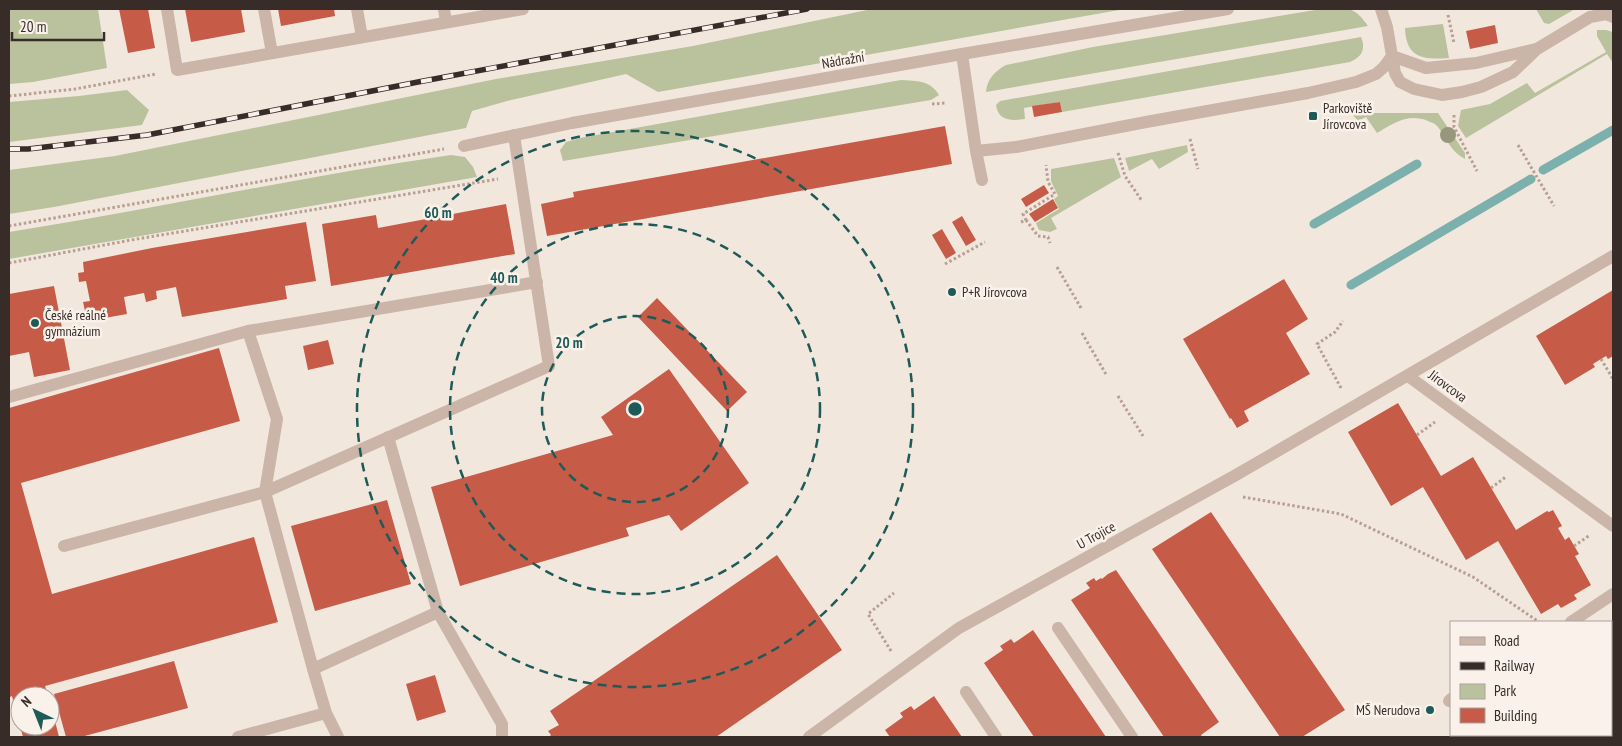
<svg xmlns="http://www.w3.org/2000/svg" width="1622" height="746" font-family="'PT Sans Narrow',sans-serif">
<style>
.green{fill:#b9c29d}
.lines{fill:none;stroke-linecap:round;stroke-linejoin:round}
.stream{stroke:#7cb0ad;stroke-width:9}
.building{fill:#c65b48}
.path{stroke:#b79f93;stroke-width:3;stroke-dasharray:2.5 2.5;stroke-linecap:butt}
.minor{stroke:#cbb5a9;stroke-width:12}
.rail-casing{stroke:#382c29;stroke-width:5.5}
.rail{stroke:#faf1ea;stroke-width:4;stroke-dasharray:11;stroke-linecap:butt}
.tree{fill:#96977c}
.ring{fill:none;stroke:#1e5a58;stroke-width:2.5;stroke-dasharray:9 6}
.poi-dot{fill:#1e5a58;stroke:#faf1ea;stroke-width:2}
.labels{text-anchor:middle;stroke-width:5;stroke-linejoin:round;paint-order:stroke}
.street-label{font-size:14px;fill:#382c29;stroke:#faf1ea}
.poi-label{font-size:14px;fill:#382c29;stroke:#faf1ea;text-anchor:start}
.centre{fill:#1e5a58;stroke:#faf1ea;stroke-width:2.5}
.ring-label{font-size:15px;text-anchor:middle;font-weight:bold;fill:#1e5a58;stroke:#faf1ea;stroke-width:5;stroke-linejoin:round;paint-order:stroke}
</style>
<rect width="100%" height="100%" fill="#f2e7dd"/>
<!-- green -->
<path class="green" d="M9,9H98L107,68L33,82L9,84Z
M872,9H1125L658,92L626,74L507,101L472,111L466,128L54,207L9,214V170L115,156L496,79L693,46Z
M1321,9C1346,9 1353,4 1368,26L986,92C987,79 995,71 1006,65L1093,47Z
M1536,9H1575L1549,24L1544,23Z
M1443,24L1449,58C1423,60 1406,58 1405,28Z
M1597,30H1606L1613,32V63L1607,54L1466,138L1458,126L1461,110L1490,104L1527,83L1535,93L1606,52L1597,36Z
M1361,37C1366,49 1362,57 1350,62L1062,112L1060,102L1024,108L1025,119C1012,121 998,121 996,105L1000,101Z
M901,80C917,81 930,80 939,95L931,100L563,161L560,150L566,142L580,138Z
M127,90L149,110L142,125L9,142V102L79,96Z
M1364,113H1438L1465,153V159C1451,152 1447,139 1438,127C1435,123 1432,123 1428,121C1408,113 1394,123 1377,133L1366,117L1358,121L1353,115Z
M1187,145L1188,152L1159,169L1152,159L1129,171L1125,158Z
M451,155L465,157L473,167L477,177L9,259V232C156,209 303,176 451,155Z
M1114,158L1121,177L1051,218L1057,229L1050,232L1039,230L1036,223L1059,209L1054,199L1058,196L1051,181V169Z"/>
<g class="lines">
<!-- stream -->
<path class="stream" d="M1543,170L1613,130
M1314,224L1417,164
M1351,285L1531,179"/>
</g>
<!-- building -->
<path class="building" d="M119,9H148L155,48L128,53Z
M185,9H241L245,32L191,42Z
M278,9H334L335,16L281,26Z
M1495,25L1498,43L1470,49L1466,31Z
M1060,102L1062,112L1034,117L1032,106Z
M945,126L952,164L547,236L541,204L574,197L573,192Z
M1044,185L1049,193L1026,207L1021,199Z
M1053,199L1058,208L1035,222L1029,214Z
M506,204L515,254L331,286L322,224L376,215L378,228Z
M962,216L976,240L966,246L952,222Z
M306,222L316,281L285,286L287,299L182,317L176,287L156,291L157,299L146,302L144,293L124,297L127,314L93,320L92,310L85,311L83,302L90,301L86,281L79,282L78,273L84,272L83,262L152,248Z
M942,229L956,253L946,259L932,235Z
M1284,279L1308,319L1286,333L1310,374L1244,411L1249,421L1237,428L1231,418L1230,419L1183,339Z
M54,286L70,370L34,377L29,352L9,356V294Z
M1613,290V356L1608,359L1606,356L1601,359L1593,364L1595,367L1565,385L1536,336Z
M657,298L747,392L727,411L638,317Z
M328,340L334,364L308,370L303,346Z
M219,348L240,421L21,483L52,594L254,537L278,622L45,686L48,696H20L19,722L12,696L10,697L9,693V408Z
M669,369L749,483L681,531L669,515L626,528L629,536L460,586L431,487L613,435L601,417Z
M1398,403L1441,476L1473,457L1516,530L1547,511L1549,512L1553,510L1562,526L1558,528L1565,540L1569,537L1579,554L1575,556L1591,585L1574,595L1577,599L1561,608L1558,604L1541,614L1498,541L1466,560L1423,487L1391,506L1348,432Z
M387,500L411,584L315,611L291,526Z
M1211,512L1345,710L1302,737H1280L1152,549Z
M777,555L842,650L716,737H549L551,735L548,731L559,725L550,711Z
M1116,570L1219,722L1201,735L1202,737H1164L1071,600L1090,588L1086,583L1094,578L1096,581L1101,578L1102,579L1108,574Z
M1613,622V691L1611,692V624Z
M1033,630L1106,737H1034L984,663L1003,650L1000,646L1011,639L1014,643Z
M174,661L188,708L81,737H66L54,694Z
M435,675L446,712L417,721L406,684Z
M934,696L962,737H890L885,730L903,717L900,713L911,706L914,710Z
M51,705L59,737H23L20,726H50Z"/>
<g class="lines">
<!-- path -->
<path class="path" d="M1448,15L1454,43
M9,96L75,89L156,74
M932,104L946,103
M1454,115V127L1477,171
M1190,139L1198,169
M1518,145L1554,206
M1118,153L1125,176L1142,201
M1026,220L1038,236L1048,237L1050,243
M1021,222L1026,220L1023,214L1055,194L1048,182L1046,165
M9,226L444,149
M9,263L131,240L498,179
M945,264L985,242
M1057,267L1081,308
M1082,333L1107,376
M1601,359L1613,379
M1341,388L1317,344L1335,332L1343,321
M1118,396L1143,436
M1417,435L1435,422
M1491,488L1507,476
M1243,497L1341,514L1473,577L1539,622
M1574,546L1590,535
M891,651L868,614L894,593
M1548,735L1549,737
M1583,735L1584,737"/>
<!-- minor -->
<path class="minor" d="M167,9L177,70L523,9
M264,9L272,53
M357,9L362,37
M444,9L446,22
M1381,9L1387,27L1395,73L1400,82L1414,89L1442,95L1462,92L1481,87L1513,72L1537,49L1590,17L1606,14L1613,17
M962,54L976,151L982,180
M1392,56L1426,68L1476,63L1536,49
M464,146L572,123L962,54L1228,9
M976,151L1016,147L1146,122L1308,93L1356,82L1376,74L1384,67L1392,56
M1408,376L1613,526
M9,397L248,331
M388,437L438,612
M265,492L549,366L514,135
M265,492L277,419L248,331L537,282
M64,546L265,492L313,669
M1571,622L1613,594
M1058,628L1132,737
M966,692L996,737
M1449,701L1451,699
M238,737L326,713
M338,737L326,713L313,669L438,612L502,724V737
M809,737L959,628L1236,475L1613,256"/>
<!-- rail casing -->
<g class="rail-casing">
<path id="rail" d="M9,149H28L147,135L418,82L807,9"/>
</g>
<!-- rail -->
<use href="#rail" class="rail"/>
</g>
<!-- trees -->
<circle class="tree" cx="1448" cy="135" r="8"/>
<!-- distance rings -->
<g class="ring">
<circle cx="635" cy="409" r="93"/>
<circle cx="635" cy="409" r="185"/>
<circle cx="635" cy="409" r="278"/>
</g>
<!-- markers -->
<g class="poi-dot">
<rect x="1308" y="111" width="10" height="10" rx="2.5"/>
<circle cx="952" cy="292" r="5"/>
<circle cx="35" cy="323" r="5"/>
<circle cx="1430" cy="710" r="5"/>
</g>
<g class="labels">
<!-- street labels -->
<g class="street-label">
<text transform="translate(843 60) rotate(-10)" y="5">Nádražní</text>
<text transform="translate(1448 386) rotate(36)" y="5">Jírovcova</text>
<text transform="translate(1096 535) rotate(-29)" y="5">U Trojice</text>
</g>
<!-- poi labels -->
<g class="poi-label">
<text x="1323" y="113">Parkoviště<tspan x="1323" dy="16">Jírovcova</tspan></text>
<text x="962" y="297">P+R Jírovcova</text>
<text x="45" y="320">České reálné<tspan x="45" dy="16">gymnázium</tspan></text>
<text x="1420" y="715" text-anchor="end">MŠ Nerudova</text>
</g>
</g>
<circle cx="635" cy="409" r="8" class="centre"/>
<g class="ring-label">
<text x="438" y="218">60 m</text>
<text x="504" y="283">40 m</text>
<text x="569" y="348">20 m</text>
</g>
<!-- border -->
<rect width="1622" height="746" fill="none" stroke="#382c29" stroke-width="20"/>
<!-- legend -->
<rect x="1450" y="621" width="162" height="115" fill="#faf1ea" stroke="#aca29d"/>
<rect x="1460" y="637" width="25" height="8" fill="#cbb5a9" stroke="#aca29d"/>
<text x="1494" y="646" font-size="15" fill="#382c29">Road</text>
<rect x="1460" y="662" width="25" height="8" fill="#382c29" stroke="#aca29d"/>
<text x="1494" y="671" font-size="15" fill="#382c29">Railway</text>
<rect x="1460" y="684" width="25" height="15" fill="#b9c29d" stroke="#aca29d"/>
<text x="1494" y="696" font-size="15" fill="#382c29">Park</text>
<rect x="1460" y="708" width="25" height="15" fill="#c65b48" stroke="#aca29d"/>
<text x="1494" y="721" font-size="15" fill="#382c29">Building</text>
<!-- north arrow -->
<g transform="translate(35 711) rotate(317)"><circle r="24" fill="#faf1ea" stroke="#aca29d"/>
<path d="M0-4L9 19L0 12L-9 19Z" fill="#1e5a58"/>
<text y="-8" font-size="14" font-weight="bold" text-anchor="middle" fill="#382c29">N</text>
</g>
<!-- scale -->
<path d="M12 32v8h92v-8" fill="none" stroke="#382c29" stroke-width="2.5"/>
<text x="20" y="32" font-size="15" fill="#382c29" stroke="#faf1ea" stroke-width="4" paint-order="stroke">20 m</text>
</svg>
